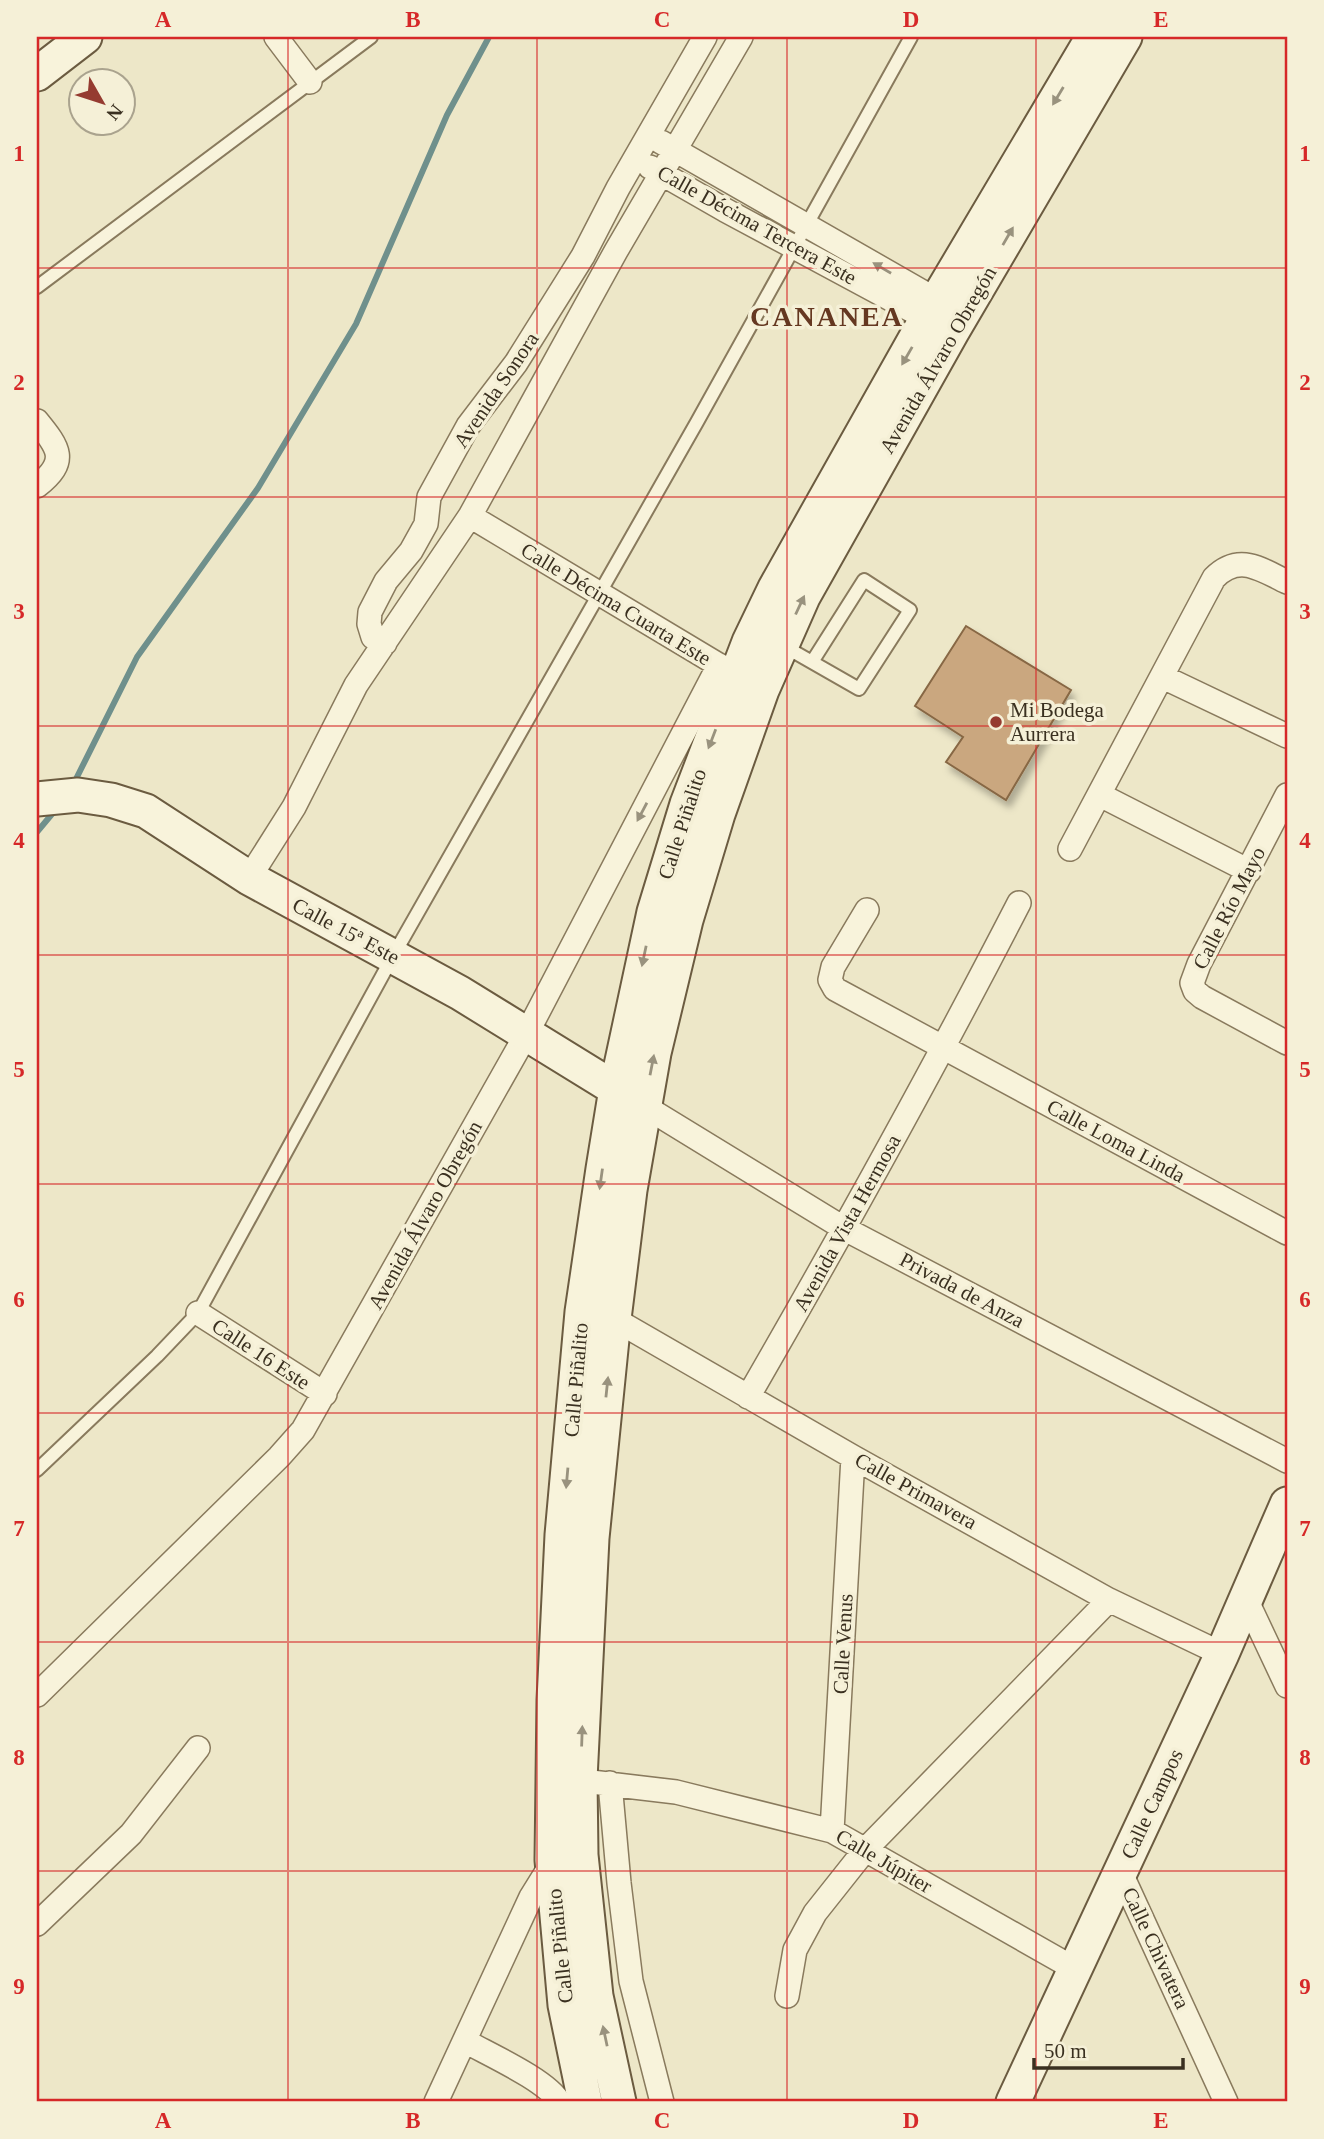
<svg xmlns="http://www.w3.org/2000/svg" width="1324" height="2139" font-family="'Times New Roman',serif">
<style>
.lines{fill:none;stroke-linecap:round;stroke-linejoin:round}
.stream{stroke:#6f908c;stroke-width:6}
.building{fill:#caa77f;stroke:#876744;stroke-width:2;filter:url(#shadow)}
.lane-casing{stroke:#897a5d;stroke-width:16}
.street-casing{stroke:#897a5d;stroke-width:26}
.secondary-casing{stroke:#6b5b40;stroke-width:37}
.lane{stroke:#f8f3db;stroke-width:12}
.street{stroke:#f8f3db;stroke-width:23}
.secondary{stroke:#f8f3db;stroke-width:33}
.oneway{fill:#99927e}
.grid{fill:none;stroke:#d62828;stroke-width:2;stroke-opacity:0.55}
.poi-dot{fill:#953b30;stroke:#f5f0d7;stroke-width:2.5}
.labels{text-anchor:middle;stroke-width:7;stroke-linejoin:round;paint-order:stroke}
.street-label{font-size:21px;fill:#3a3020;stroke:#f5f0d7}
.poi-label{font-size:21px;fill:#3a3020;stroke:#f5f0d7;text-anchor:start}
.district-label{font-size:28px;font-weight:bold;letter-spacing:2px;fill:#653821;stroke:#f5f0d7}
.neatline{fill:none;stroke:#d62828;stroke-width:2.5}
.grid-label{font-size:23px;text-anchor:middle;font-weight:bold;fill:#d62828}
</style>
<defs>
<filter id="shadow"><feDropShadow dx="4" dy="7" stdDeviation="3.5" flood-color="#0004"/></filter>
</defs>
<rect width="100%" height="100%" fill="#ede7c8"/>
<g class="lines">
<!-- stream -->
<path class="stream" d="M73,785L137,657L258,488L356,324L447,115L489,37
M37,832L57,808"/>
</g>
<!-- building -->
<path class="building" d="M966,626L1071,690L1006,800L946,762L963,737L915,706Z"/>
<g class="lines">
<!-- lane casing -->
<g class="lane-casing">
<path id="lane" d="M37,287L371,37
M782,645L859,689L910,610L864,580L812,662
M37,1470L157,1356L198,1313L393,956L697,422L911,37"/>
</g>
<!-- street casing -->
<g class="street-casing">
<path id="street" d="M276,37L310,82
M661,142L947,306
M650,167L725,210L939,325
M37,421C59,448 69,461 37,486
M470,516L732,673
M385,643L373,637L369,624L370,612L386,581L411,551L426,524L429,497L468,426L516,363L583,256L618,188L705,37
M1163,677L1287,736
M1100,795L1249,871
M1287,795L1199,964L1192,983L1195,991L1202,997L1287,1043
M1070,849L1214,578C1239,553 1260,569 1287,582
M249,878L294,807L356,685L470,516L616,251L741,37
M867,910L833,967L830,980L835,989L1287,1233
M644,1106L845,1229L1287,1461
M198,1313L325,1394
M614,1319L853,1457L1109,1600L1222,1654
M748,1397C842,1234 933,1070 1019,903
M1246,1599L1287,1686
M37,1695L279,1457L303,1430L527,1033L719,665
M566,1779L676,1792L832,1831L1075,1969
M610,1783L619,1883L631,1981L662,2102
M832,1831L853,1457
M1120,1871L1226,2102
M37,1924L131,1834L198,1748
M787,1996L795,1950L815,1913L865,1850L1109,1600
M465,2041C488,2054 548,2081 559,2102
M436,2102L531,1897L554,1860"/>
</g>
<!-- secondary casing -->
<g class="secondary-casing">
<path id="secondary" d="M37,74L85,37
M37,799L78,795L111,800L146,811L249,878L460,993L632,1099
M585,2102L565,2005L552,1860L554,1700L562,1535L582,1312L603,1169L616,1089L654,912L687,804L749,642L775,588L937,300L1093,37
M619,2102L596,1996L581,1855L580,1779L592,1538L614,1319L630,1190L654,1053L686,920L718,814L762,690L803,597L952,332L1125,37
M1013,2102L1222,1654L1287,1504"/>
</g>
<!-- lane -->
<use href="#lane" class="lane"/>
<!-- street -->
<use href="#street" class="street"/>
<!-- secondary -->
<use href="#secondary" class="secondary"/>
</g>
<!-- one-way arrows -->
<defs><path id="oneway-solid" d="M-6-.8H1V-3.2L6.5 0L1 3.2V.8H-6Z" transform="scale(1.75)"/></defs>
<g class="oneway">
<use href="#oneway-solid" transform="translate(1058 96) rotate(121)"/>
<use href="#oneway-solid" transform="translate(1008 236) rotate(-60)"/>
<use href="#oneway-solid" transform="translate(882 268) rotate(-150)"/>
<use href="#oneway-solid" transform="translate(907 356) rotate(120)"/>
<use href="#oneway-solid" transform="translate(800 605) rotate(-65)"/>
<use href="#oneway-solid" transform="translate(712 739) rotate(111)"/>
<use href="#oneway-solid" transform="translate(642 812) rotate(118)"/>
<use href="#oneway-solid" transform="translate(644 956) rotate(102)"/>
<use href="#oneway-solid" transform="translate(652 1065) rotate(-79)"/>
<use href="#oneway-solid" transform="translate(601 1179) rotate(98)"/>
<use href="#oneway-solid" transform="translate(607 1387) rotate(-84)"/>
<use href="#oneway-solid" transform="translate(567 1478) rotate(95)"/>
<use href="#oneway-solid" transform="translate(582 1736) rotate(-88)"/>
<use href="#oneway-solid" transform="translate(605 2036) rotate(-102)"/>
</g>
<!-- grid -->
<path class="grid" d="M288,37V2102M537,37V2102M787,37V2102M1036,37V2102M37,268H1287M37,497H1287M37,726H1287M37,955H1287M37,1184H1287M37,1413H1287M37,1642H1287M37,1871H1287"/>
<!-- markers -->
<circle class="poi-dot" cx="996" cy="722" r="7"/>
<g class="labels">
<!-- street labels -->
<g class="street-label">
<text transform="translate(757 225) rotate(29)" y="7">Calle Décima Tercera Este</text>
<text transform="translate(938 360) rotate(-60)" y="7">Avenida Álvaro Obregón</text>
<text transform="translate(496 390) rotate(-56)" y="7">Avenida Sonora</text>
<text transform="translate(616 604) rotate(31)" y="7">Calle Décima Cuarta Este</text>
<text transform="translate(682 824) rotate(-72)" y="7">Calle Piñalito</text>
<text transform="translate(1229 908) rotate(-63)" y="7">Calle Río Mayo</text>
<text transform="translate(346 931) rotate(28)" y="7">Calle 15ª Este</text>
<text transform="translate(1116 1141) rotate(28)" y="7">Calle Loma Linda</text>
<text transform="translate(425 1215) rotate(-61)" y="7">Avenida Álvaro Obregón</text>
<text transform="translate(847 1223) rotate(-61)" y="7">Avenida Vista Hermosa</text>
<text transform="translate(962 1290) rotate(28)" y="7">Privada de Anza</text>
<text transform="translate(261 1354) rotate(33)" y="7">Calle 16 Este</text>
<text transform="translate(576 1380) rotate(-85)" y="7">Calle Piñalito</text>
<text transform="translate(916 1491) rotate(29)" y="7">Calle Primavera</text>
<text transform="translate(843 1644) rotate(-87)" y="7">Calle Venus</text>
<text transform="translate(1152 1804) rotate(-65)" y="7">Calle Campos</text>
<text transform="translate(884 1861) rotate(30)" y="7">Calle Júpiter</text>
<text transform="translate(560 1946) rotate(-96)" y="7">Calle Piñalito</text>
<text transform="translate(1156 1948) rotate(65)" y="7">Calle Chivatera</text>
</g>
<!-- poi labels -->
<g class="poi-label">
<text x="1010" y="717">Mi Bodega<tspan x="1010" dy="24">Aurrera</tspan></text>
</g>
<!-- district labels -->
<g class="district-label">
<text x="827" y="326">CANANEA</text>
</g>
</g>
<!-- border -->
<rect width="1324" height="2139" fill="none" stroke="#f5f0d7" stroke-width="77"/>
<!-- north arrow -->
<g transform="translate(102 102) rotate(129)"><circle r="33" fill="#f5f0d7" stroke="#aaa38e" stroke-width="2"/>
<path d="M0-5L12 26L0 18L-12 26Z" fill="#953b30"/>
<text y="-10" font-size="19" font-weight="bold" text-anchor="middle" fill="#3a3020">N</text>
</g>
<!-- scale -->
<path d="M1034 2058v10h149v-10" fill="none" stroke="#3a3020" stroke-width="3.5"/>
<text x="1044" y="2058" font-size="21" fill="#3a3020" stroke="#f5f0d7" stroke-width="5" paint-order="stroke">50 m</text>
<rect x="38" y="38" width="1248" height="2062" class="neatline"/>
<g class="grid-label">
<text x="163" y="27">A</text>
<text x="413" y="27">B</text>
<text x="662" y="27">C</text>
<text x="911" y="27">D</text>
<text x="1161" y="27">E</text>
<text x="19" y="161">1</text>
<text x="1305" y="161">1</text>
<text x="19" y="390">2</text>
<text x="1305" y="390">2</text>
<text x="19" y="619">3</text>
<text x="1305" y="619">3</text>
<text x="19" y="848">4</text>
<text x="1305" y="848">4</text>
<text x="19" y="1077">5</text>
<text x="1305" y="1077">5</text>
<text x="19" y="1307">6</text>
<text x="1305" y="1307">6</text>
<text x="19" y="1536">7</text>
<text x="1305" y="1536">7</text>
<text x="19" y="1765">8</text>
<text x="1305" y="1765">8</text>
<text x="19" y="1994">9</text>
<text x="1305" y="1994">9</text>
<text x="163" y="2128">A</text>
<text x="413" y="2128">B</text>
<text x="662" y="2128">C</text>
<text x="911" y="2128">D</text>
<text x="1161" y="2128">E</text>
</g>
</svg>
